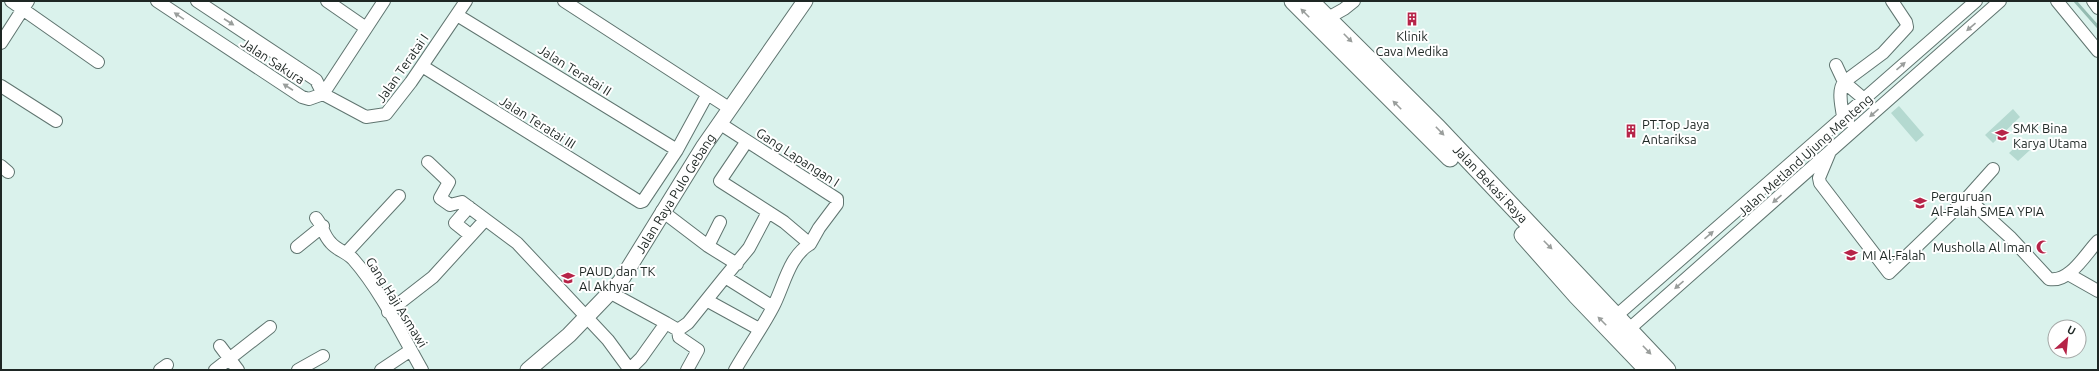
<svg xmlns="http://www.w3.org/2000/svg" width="2099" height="371" font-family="Ubuntu,sans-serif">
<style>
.green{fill:#b4d9d0}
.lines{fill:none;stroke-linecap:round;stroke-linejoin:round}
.stream{stroke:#94bbb1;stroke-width:3}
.minor-casing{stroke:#607570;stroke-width:14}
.major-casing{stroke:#607570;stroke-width:17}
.highway-casing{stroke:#607570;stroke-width:19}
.minor{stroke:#fff;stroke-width:12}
.major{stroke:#fff;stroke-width:15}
.highway{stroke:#fff;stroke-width:17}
.oneway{fill:#9a9e9c}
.labels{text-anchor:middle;stroke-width:4;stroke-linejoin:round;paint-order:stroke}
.poi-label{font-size:13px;fill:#1e2724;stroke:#fff;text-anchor:start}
.street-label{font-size:13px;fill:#1e2724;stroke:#fff}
</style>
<rect width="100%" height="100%" fill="#daf2ec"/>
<!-- green -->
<path class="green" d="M1899,106L1924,135L1916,142L1891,113Z
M2013,109L2020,117L1993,143L1985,135Z
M2022,141L2030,150L2018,161L2009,153Z"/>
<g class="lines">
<!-- stream -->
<path class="stream" d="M2075,1L2098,27"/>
<!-- minor casing -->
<g class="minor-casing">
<path id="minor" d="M11,1L98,62
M157,1L302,97L309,99L323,94
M197,1L316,80L323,94
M327,1L366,28
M564,1L729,108
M2057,1L2098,51
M2093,1L2098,8
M457,15L677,150
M1328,18L1344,9L1354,1
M1,43L28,1
M1836,65L1844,82C1837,91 1842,107 1843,117L1848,121
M422,66L640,202L643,201L677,150L707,95
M1,86L56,121
M323,94L366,117L386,114L411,82L466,1
M323,94L384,1
M1864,99L1844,82L1883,53L1907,27L1906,22L1892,1
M719,123L837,199V204L819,228L810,244
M747,141L720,181L784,222L810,244
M1829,154L1819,178L1820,183L1889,273L1967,198L1993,169
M428,162L449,182L440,198L450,205L462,202L517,243L608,340L630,370
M1,166L8,172
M1967,198L2011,238L2049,279C2070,283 2086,253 2098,241
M469,207L455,223L470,235
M662,211L708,246L737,264
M768,212L749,248L725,277L773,307
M316,218C323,226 323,235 331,243C337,250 346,252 353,259C381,291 401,333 422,370
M708,246L720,222
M297,247L323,226
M347,252L399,196
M2068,274L2098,291
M611,293L666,323
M708,301L759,329
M388,312L433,277L485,220
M1616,316L1976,1
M678,330L688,323L725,277
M678,330L679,337L698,350L687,370
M1628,330L2000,1
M220,346L238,370
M630,369L641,358L666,323L678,330
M160,370L167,365
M215,370L270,327
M298,370L323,356
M381,370L411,350
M735,370C747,349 762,328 773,307C784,286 789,256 810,244"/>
</g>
<!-- major casing -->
<g class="major-casing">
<g id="major">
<path id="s1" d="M528,370L569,335L620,282L704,146L805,1"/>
</g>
</g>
<!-- highway casing -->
<g class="highway-casing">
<g id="highway">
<path d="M1293,1L1450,158"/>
<path id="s2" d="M1310,1L1438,128L1667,370"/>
<path d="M1523,235L1577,296L1648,370"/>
</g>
</g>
<!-- minor -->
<use href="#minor" class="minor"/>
<!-- major -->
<use href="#major" class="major"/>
<!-- highway -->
<use href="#highway" class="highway"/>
</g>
<!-- one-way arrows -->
<defs><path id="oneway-solid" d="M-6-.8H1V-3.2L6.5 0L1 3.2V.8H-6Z"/></defs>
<g class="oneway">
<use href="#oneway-solid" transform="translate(1305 13) rotate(-135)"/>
<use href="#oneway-solid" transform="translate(179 16) rotate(-146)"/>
<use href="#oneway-solid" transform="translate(229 22) rotate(33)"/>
<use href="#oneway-solid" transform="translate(1971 27) rotate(139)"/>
<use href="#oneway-solid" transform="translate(1348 38) rotate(45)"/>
<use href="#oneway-solid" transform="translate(1901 66) rotate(-41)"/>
<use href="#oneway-solid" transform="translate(288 87) rotate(-147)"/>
<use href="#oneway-solid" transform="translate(1397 105) rotate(-135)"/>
<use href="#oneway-solid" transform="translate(1874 113) rotate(139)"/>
<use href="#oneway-solid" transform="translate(1440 131) rotate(46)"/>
<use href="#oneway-solid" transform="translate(1777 199) rotate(139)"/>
<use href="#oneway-solid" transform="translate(1709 235) rotate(-41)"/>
<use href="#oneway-solid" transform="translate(1548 245) rotate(45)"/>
<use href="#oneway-solid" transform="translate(1679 285) rotate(139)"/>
<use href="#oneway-solid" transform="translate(1602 321) rotate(-135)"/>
<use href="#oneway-solid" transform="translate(1647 350) rotate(46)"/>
</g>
<!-- icons -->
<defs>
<g id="building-bare" transform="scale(1.08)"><path d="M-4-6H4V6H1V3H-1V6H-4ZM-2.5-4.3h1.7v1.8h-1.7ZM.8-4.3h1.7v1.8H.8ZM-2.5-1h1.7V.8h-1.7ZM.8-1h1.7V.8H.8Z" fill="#b62448" stroke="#fff" stroke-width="2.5" paint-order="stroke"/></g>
<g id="school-bare" transform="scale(1.08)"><path d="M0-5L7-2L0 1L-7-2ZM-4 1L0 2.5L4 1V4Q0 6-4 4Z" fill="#b62448" stroke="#fff" stroke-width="2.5" paint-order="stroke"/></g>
<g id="mosque-bare" transform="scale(1.08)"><path d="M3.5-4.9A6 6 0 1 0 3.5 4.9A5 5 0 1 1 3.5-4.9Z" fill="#b62448" stroke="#fff" stroke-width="2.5" paint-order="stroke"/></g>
</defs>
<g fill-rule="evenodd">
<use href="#building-bare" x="1412" y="19"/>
<use href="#building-bare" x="1631" y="131"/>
<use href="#school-bare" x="2002" y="135"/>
<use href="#school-bare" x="1920" y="203"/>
<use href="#mosque-bare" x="2043" y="247"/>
<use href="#school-bare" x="1851" y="255"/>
<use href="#school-bare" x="568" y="278"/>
</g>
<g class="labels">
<!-- poi labels -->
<g class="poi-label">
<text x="1412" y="41" text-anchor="middle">Klinik<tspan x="1412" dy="15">Cava Medika</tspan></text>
<text x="1642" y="129">PT.Top Jaya<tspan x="1642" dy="15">Antariksa</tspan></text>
<text x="2013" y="133">SMK Bina<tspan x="2013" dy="15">Karya Utama</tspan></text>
<text x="1931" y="201">Perguruan<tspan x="1931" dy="15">Al-Falah SMEA YPIA</tspan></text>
<text x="2032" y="252" text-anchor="end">Musholla Al Iman</text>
<text x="1862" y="260">MI Al-Falah</text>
<text x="579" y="276">PAUD dan TK<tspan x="579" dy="15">Al Akhyar</tspan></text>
</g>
<!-- street labels -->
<g class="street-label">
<text transform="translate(273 61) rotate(33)" y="5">Jalan Sakura</text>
<text transform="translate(402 68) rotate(-55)" y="5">Jalan Teratai I</text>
<text transform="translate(575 70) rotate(32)" y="5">Jalan Teratai II</text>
<text transform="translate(538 122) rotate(32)" y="5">Jalan Teratai III</text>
<text transform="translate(1805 155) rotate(-42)" y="5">Jalan Metland Ujung Menteng</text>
<text transform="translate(798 157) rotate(33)" y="5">Gang Lapangan I</text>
<text dy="5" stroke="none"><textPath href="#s2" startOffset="257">Jalan Bekasi Raya</textPath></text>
<text dy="5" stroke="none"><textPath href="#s1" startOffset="232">Jalan Raya Pulo Gebang</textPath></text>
<text transform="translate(397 302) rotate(58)" y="5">Gang Haji Asmawi</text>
</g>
</g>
<!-- border -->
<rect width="2099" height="371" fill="none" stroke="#1e2724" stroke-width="4"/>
<!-- north arrow -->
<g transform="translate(2067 339) rotate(27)"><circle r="19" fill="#ffffff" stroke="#a5a9a7"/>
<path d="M0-3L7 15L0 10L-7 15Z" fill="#b62448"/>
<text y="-6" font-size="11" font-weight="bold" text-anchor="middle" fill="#1e2724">U</text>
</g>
</svg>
